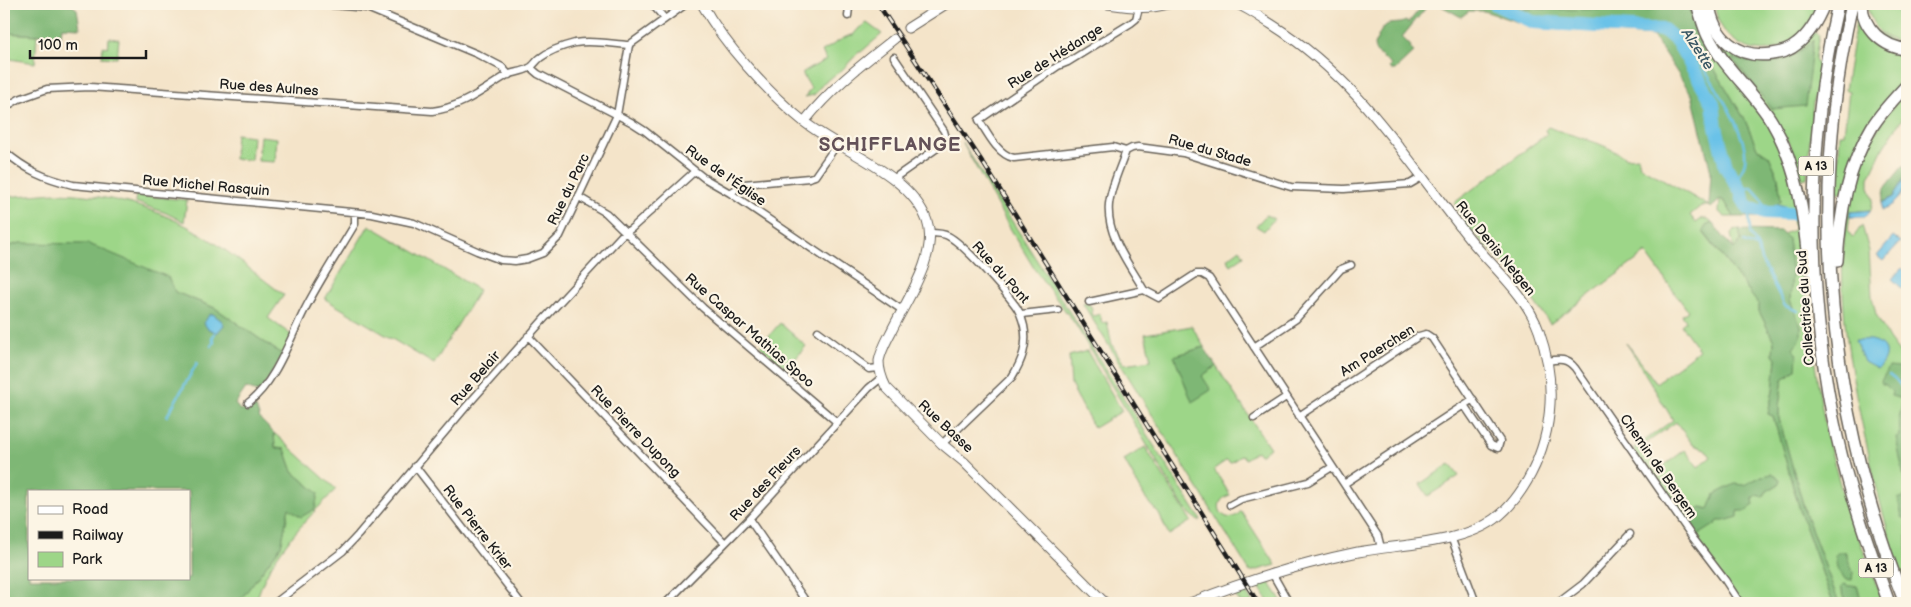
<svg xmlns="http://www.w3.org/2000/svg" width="1911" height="607" font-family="'Balsamiq Sans',sans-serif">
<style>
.green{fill:#9dd688;stroke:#5c7952;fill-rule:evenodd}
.forest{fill:#7eb774;stroke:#4d6a48;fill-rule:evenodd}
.water{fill:#6bc2e8;stroke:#446f82}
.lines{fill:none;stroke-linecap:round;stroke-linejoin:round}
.stream{stroke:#6bc2e8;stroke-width:2.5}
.river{stroke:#6bc2e8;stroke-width:14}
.secondary-tunnel{stroke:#c9bca6;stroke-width:9;stroke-dasharray:9 4.5;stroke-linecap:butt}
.street-casing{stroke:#686259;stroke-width:9}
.secondary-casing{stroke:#686259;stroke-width:11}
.highway-casing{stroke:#686259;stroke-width:14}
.street{stroke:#fff;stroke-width:6}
.secondary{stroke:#fff;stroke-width:9}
.highway{stroke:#fff;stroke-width:11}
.rail-casing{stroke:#1c1c1c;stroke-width:4.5}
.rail{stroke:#fcf5e5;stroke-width:2.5;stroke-dasharray:8;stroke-linecap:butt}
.labels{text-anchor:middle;stroke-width:4.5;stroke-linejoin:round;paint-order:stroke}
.shield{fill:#fcf5e5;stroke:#5f5d58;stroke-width:1}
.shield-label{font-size:12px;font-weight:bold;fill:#1c1c1c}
.street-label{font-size:14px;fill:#1c1c1c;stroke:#fcf5e5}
.water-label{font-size:15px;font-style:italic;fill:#385663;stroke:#fcf5e5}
.district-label{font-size:19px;font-weight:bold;letter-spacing:1px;fill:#635158;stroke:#fcf5e5}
</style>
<rect width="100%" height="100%" fill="#fcf5e5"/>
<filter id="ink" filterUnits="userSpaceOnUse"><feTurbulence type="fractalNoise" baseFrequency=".02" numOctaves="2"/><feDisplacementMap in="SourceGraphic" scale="10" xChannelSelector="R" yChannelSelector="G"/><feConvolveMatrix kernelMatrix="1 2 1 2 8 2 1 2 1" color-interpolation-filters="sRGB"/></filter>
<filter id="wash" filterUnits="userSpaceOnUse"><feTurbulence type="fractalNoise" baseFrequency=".0096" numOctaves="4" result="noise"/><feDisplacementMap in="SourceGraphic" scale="20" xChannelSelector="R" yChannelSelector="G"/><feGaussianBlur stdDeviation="1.12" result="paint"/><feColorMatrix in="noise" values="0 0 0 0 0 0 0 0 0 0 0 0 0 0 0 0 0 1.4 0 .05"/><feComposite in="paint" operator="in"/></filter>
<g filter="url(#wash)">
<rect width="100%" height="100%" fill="#f4e4c9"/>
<!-- green -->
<path class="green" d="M1524,4H1652V10L1524,9Z
M1689,4H1693L1768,123L1789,167L1802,236L1808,312L1817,378L1827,437L1843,495L1883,603H1862L1857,586L1841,587L1847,603H1839L1806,515L1779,419V406L1783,379L1796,369L1792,348L1801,327L1790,300L1792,275L1788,239L1783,234L1794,230L1791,208L1778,204L1781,201L1778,176L1769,156L1757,148L1744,118L1707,57L1695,29Z
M1715,4H1818C1804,44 1762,68 1728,35C1720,27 1715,15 1715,4Z
M1867,4H1896C1901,21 1907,26 1907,44C1884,41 1871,27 1867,4Z
M1856,21H1862L1907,53V79L1888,100L1843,192L1839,193L1837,190L1840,134H1844L1849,91L1845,90Z
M867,23L882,34L861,52H859L842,70L823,83L814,95L805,97L811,88L803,75V72L826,60L822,51C831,47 845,35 853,35L859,28Z
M1813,32L1819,35L1815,59L1819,66L1813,103L1807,178L1801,179L1789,143L1717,43L1720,41L1760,59ZM1813,41L1772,109L1732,59C1756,62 1780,67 1802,52C1806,49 1809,44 1813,41Z
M4,33L37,35L35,63L4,58Z
M109,38L119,39L117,58L102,57L103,46L108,47Z
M1907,90V111L1883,148L1869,178V187L1873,199L1871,210L1850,212L1848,231L1853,238L1862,225L1869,251L1872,297L1876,314L1889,339L1907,363V588C1889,542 1878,495 1867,446C1840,329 1816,186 1907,90Z
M1548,127C1574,137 1602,141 1626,158L1638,157L1640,166L1709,206H1701L1690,215L1696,223L1703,218L1709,220L1712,223L1706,226L1703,232L1759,305V311L1774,341L1773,354L1776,358L1773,391L1768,414L1773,416L1802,517L1833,603H1740L1633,449L1673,420L1626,342L1656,383L1699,350L1681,325L1686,321L1682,315L1688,311L1646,253L1550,324L1517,277L1463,222L1464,220L1458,213V209L1454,203L1547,134L1545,130ZM1676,422L1693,445L1705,449L1711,457L1698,467L1685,450L1659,469L1642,446ZM1762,476L1779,484L1767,491L1763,497L1757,495L1742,510L1718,521L1701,507L1709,509Z
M236,134L253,136L251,160L234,159Z
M260,136L277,138L275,162L258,161Z
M962,142L1201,520L1198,521L1185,509L1075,324L1035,270L1007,223Z
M55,193C108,194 159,208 204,236C232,253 258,276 284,295L268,318L293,336L283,355L215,308L175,292L19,243L4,248V197Z
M136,195L187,200L184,222L166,213L135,202Z
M1720,199L1725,202L1734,217H1725L1719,212Z
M1266,215L1274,219L1264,231L1256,226Z
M369,225L479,290L434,364L325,299Z
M1735,230H1739L1741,240L1734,250L1731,234Z
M1240,249L1244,256L1231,265L1227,259Z
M1085,303L1091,306L1093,316L1100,314L1102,323L1107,322L1112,345L1124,364L1151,360L1145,334L1192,326L1204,347L1174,356L1202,376L1216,366L1270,448L1260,455L1257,451L1245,459L1242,455L1230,463L1227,460L1214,469L1230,495C1207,502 1226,530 1241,511L1276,565L1250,572L1083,304Z
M780,323L806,346L787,369L760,346Z
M1087,351L1122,411L1094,428L1071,385L1069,356Z
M274,433L336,489C304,523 267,557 256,603H238L281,546L289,507L318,493L293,472L285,449L275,448Z
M1145,447L1191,521L1169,535L1159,514L1147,501L1124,460Z
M1450,464L1459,476L1428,496L1420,484Z
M1269,582L1283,603H1269L1257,583Z
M1243,588L1253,603H1241L1232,592Z"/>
<!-- forest -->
<path class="forest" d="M4,4H70L77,9L80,28L62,27L61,36L4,33Z
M1424,4H1429L1402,37L1411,46L1410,48L1414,52L1395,70H1391L1389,68L1391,65L1375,51L1374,45C1377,39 1382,25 1389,24C1396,23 1399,24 1406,21L1408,23Z
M1438,4H1516L1524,9L1652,10V4H1688L1695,29L1707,57L1744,118L1757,148L1769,156L1778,177L1781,201C1772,212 1754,205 1744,199L1749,209L1760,213V217H1734L1725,202L1721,199L1711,208L1709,206L1711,172L1692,95L1653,36L1533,27L1484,11H1469L1461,17Z
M1813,40L1805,106L1772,109L1732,58C1765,66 1788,65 1813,40Z
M1907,165V173L1893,197L1882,203L1885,188L1903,166Z
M1712,223L1734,249L1741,240L1739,230L1781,231L1788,239L1792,275L1790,300L1801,327V338L1793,348L1797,354L1796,369L1783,379L1779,406V419L1806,515L1839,603H1833L1802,517L1773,416L1768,414L1773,391L1776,358L1773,354L1774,341L1759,311V305L1703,231L1706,226Z
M19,243L89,244L168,277L175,292L215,308L283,355L260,393L246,388L235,404L240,410L256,407L260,419L274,433L275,448L285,449L293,472L318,493L315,509L301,517L289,508L281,546L238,603H4V248ZM29,491H189V578H29Z
M1204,347L1216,366L1202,376L1211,390L1192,402L1174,356Z
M1889,367L1899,368L1906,376L1903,380L1898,381L1907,389V484L1905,483L1896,438L1900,436L1899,419L1903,399L1891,396L1892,392L1885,384H1882L1881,381Z
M1771,474L1780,479L1779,484L1767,491L1763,497L1757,495L1753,498L1754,505L1746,511H1738V517L1724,521H1718L1716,524L1697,536L1686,519L1687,517L1701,507L1709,509L1715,494L1735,484L1744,485L1762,476Z
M1907,495V520L1902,517L1898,499Z
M1840,552H1845L1853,572L1852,580L1845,579L1837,568L1835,555Z
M1844,584L1849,586H1857L1862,603H1847L1841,587Z"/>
<!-- water -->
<path class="water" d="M1896,4H1907V29L1900,18Z
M1907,173C1907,192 1898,202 1882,211V203L1893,197Z
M1743,199L1754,205L1770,207L1778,204L1791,208L1792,217H1760V213L1749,209Z
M1871,210L1865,217H1850V212Z
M1893,237L1900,242L1883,261L1877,256Z
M1902,268L1907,273V293L1892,279Z
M213,314L222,321L224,325L217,333L207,328L204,323L209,315Z
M1855,340C1861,340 1869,339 1875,341C1890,346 1887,361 1877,369L1864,362Z"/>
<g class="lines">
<!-- stream -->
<path class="stream" d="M1664,30L1682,35C1699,62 1750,131 1745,161C1744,168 1739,176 1736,182
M1742,193L1749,187L1752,188L1761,198L1765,208
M1749,209L1750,233L1758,248L1761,260L1785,306L1798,311
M1744,242L1757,247
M211,346L214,342L212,338L215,333
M1889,375L1898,382L1907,394
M167,416L197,363"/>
<!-- river -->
<path class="river" d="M1495,4L1533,22L1664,30L1677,41L1713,103L1716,127L1726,167L1742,193L1743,199L1749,209L1766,212L1792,213"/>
</g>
</g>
<g filter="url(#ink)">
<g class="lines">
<!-- secondary-tunnel -->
<path class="secondary-tunnel" d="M894,39L908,28"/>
<!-- street casing -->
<g class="street-casing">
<path id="street" d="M321,4L367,8L477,54L502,67L509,75
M652,4L665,19
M846,4L849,8L848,16
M531,68L538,74L631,122L645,131L704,178L730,193L902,310
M4,108L19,99L47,89L90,87L432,111C460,108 483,90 507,75C514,72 523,72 529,68C533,67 536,61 540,58C550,50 563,46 575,43C592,40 612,44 629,45L686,4
M4,151C26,170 44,178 73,185L372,214L414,223L477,251L501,260L515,261L527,259L543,253L560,236L617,115L629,45
M1126,151L1113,147L1014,158C998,155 987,133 979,120L1058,66L1068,62L1131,23L1136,19L1139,8
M1126,151L1132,148L1138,147L1183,153L1291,187L1344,189L1410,184L1422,177
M893,179L943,144L946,138L944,131L894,57
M730,193L744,184L809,178L815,176L838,143
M579,197L606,213L703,308L838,423
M929,233C936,233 943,233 948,236C964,244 1004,290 1015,305C1020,311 1022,318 1024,326C1028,345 1022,361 1012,377L942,444
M1144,290L1159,298L1196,274H1202L1209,278L1378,536L1381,548
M1089,302L1144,290C1129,264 1106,235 1109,204C1111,186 1120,168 1126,151
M1021,314L1058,310
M818,331L869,369L879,368
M528,336L725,543
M1254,347L1296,319L1341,269L1351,265
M1547,361C1560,359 1567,358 1575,368L1693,538L1725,580L1740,603
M248,403C275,383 289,341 304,311C319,281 338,253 355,224V213
M1299,416L1419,336L1426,334L1432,338L1500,441L1498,448L1491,445L1464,405
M1254,418L1286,397
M415,466L521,603
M1344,484L1473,399
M1230,505L1241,499L1308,482L1332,467
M749,519L807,603
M1451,537L1476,603
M1272,573L1289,603
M275,603L343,551L358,535L465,408L544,319L621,236L632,228L695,171
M666,603L749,519L869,388L881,378
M1558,603L1583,584L1630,534"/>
</g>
<!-- secondary casing -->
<g class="secondary-casing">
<path id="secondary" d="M702,4C724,44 767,92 803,121C840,151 910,173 927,221C939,254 906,301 892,330C887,340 881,350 879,361C879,371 882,379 886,387L942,444L964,462L1105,603
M1108,4C1129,7 1148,10 1168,4
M908,28L946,4
M804,122C830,89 861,65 894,39
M1190,603C1245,581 1300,564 1358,552C1400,544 1461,544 1495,519C1511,507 1522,491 1531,474C1554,429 1556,379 1539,331C1526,294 1493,268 1469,238C1407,160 1358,78 1271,24C1260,17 1249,9 1237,4"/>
</g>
<!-- highway casing -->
<g class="highway-casing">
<path id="highway" d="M1697,4C1701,15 1703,26 1708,36C1724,68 1754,92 1772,122C1799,168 1804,218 1809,269
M1709,4C1713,38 1738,59 1772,54C1781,53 1790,50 1797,44C1810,34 1818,19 1824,4
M1838,4C1806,141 1806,299 1837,437C1850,494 1869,548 1889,603
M1852,4C1807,202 1829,415 1905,603
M1862,4C1862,28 1884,48 1907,49
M1837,261C1840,214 1847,168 1872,127C1882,111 1895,98 1907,85"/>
</g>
<!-- street -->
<use href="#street" class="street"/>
<!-- secondary -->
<use href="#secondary" class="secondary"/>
<!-- highway -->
<use href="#highway" class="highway"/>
<!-- rail casing -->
<g class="rail-casing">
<path id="rail" d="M878,4L985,166L1258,603"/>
</g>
<!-- rail -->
<use href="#rail" class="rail"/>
</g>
</g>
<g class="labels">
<!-- shield labels -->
<g class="shield">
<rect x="1798.5" y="156.5" width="35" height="19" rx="4"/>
<rect x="1858.5" y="558.5" width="35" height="19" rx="4"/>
</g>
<g class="shield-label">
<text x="1816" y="170">A 13</text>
<text x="1876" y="572">A 13</text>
</g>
<!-- street labels -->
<g class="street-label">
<text transform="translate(1055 56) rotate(-32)" y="5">Rue de Hédange</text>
<text transform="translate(269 87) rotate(4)" y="5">Rue des Aulnes</text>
<text transform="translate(1210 150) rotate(16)" y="5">Rue du Stade</text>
<text transform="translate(726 175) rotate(35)" y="5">Rue de l'Église</text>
<text transform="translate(206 185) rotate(5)" y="5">Rue Michel Rasquin</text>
<text transform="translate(568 189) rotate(-64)" y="5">Rue du Parc</text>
<text transform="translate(1496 248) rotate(51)" y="5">Rue Denis Netgen</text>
<text transform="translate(1001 272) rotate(48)" y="5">Rue du Pont</text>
<text transform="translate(1805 308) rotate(-94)" y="5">Collectrice du Sud</text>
<text transform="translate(750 330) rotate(41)" y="5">Rue Caspar Mathias Spoo</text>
<text transform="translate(1377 350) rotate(-32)" y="5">Am Paerchen</text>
<text transform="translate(475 378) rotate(-49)" y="5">Rue Belair</text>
<text transform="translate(946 426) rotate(43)" y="5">Rue Basse</text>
<text transform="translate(636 431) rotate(46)" y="5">Rue Pierre Dupong</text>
<text transform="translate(1659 466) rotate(55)" y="5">Chemin de Bergem</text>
<text transform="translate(765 483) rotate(-47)" y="5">Rue des Fleurs</text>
<text transform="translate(478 527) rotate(52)" y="5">Rue Pierre Krier</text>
</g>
<!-- water labels -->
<g class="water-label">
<text transform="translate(1698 49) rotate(57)" y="5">Alzette</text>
</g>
<!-- district labels -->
<g class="district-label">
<text x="890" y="151">SCHIFFLANGE</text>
</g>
</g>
<!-- margin -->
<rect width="1911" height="607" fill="none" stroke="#fcf5e5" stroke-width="20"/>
<!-- legend -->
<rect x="28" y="490" width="162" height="90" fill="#fcf5e5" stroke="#a29e95"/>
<rect x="38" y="506" width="25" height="8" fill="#ffffff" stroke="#a29e95"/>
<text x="72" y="514" font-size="15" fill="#1c1c1c">Road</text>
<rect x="38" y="531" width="25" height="8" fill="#1c1c1c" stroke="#a29e95"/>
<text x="72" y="540" font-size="15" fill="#1c1c1c">Railway</text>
<rect x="38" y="552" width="25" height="15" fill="#9dd688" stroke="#a29e95"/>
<text x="72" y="564" font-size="15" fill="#1c1c1c">Park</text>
<!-- scale -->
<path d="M30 50v8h116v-8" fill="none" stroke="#1c1c1c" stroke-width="2.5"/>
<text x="38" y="50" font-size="15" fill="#1c1c1c" stroke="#fcf5e5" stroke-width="4" paint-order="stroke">100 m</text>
</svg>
